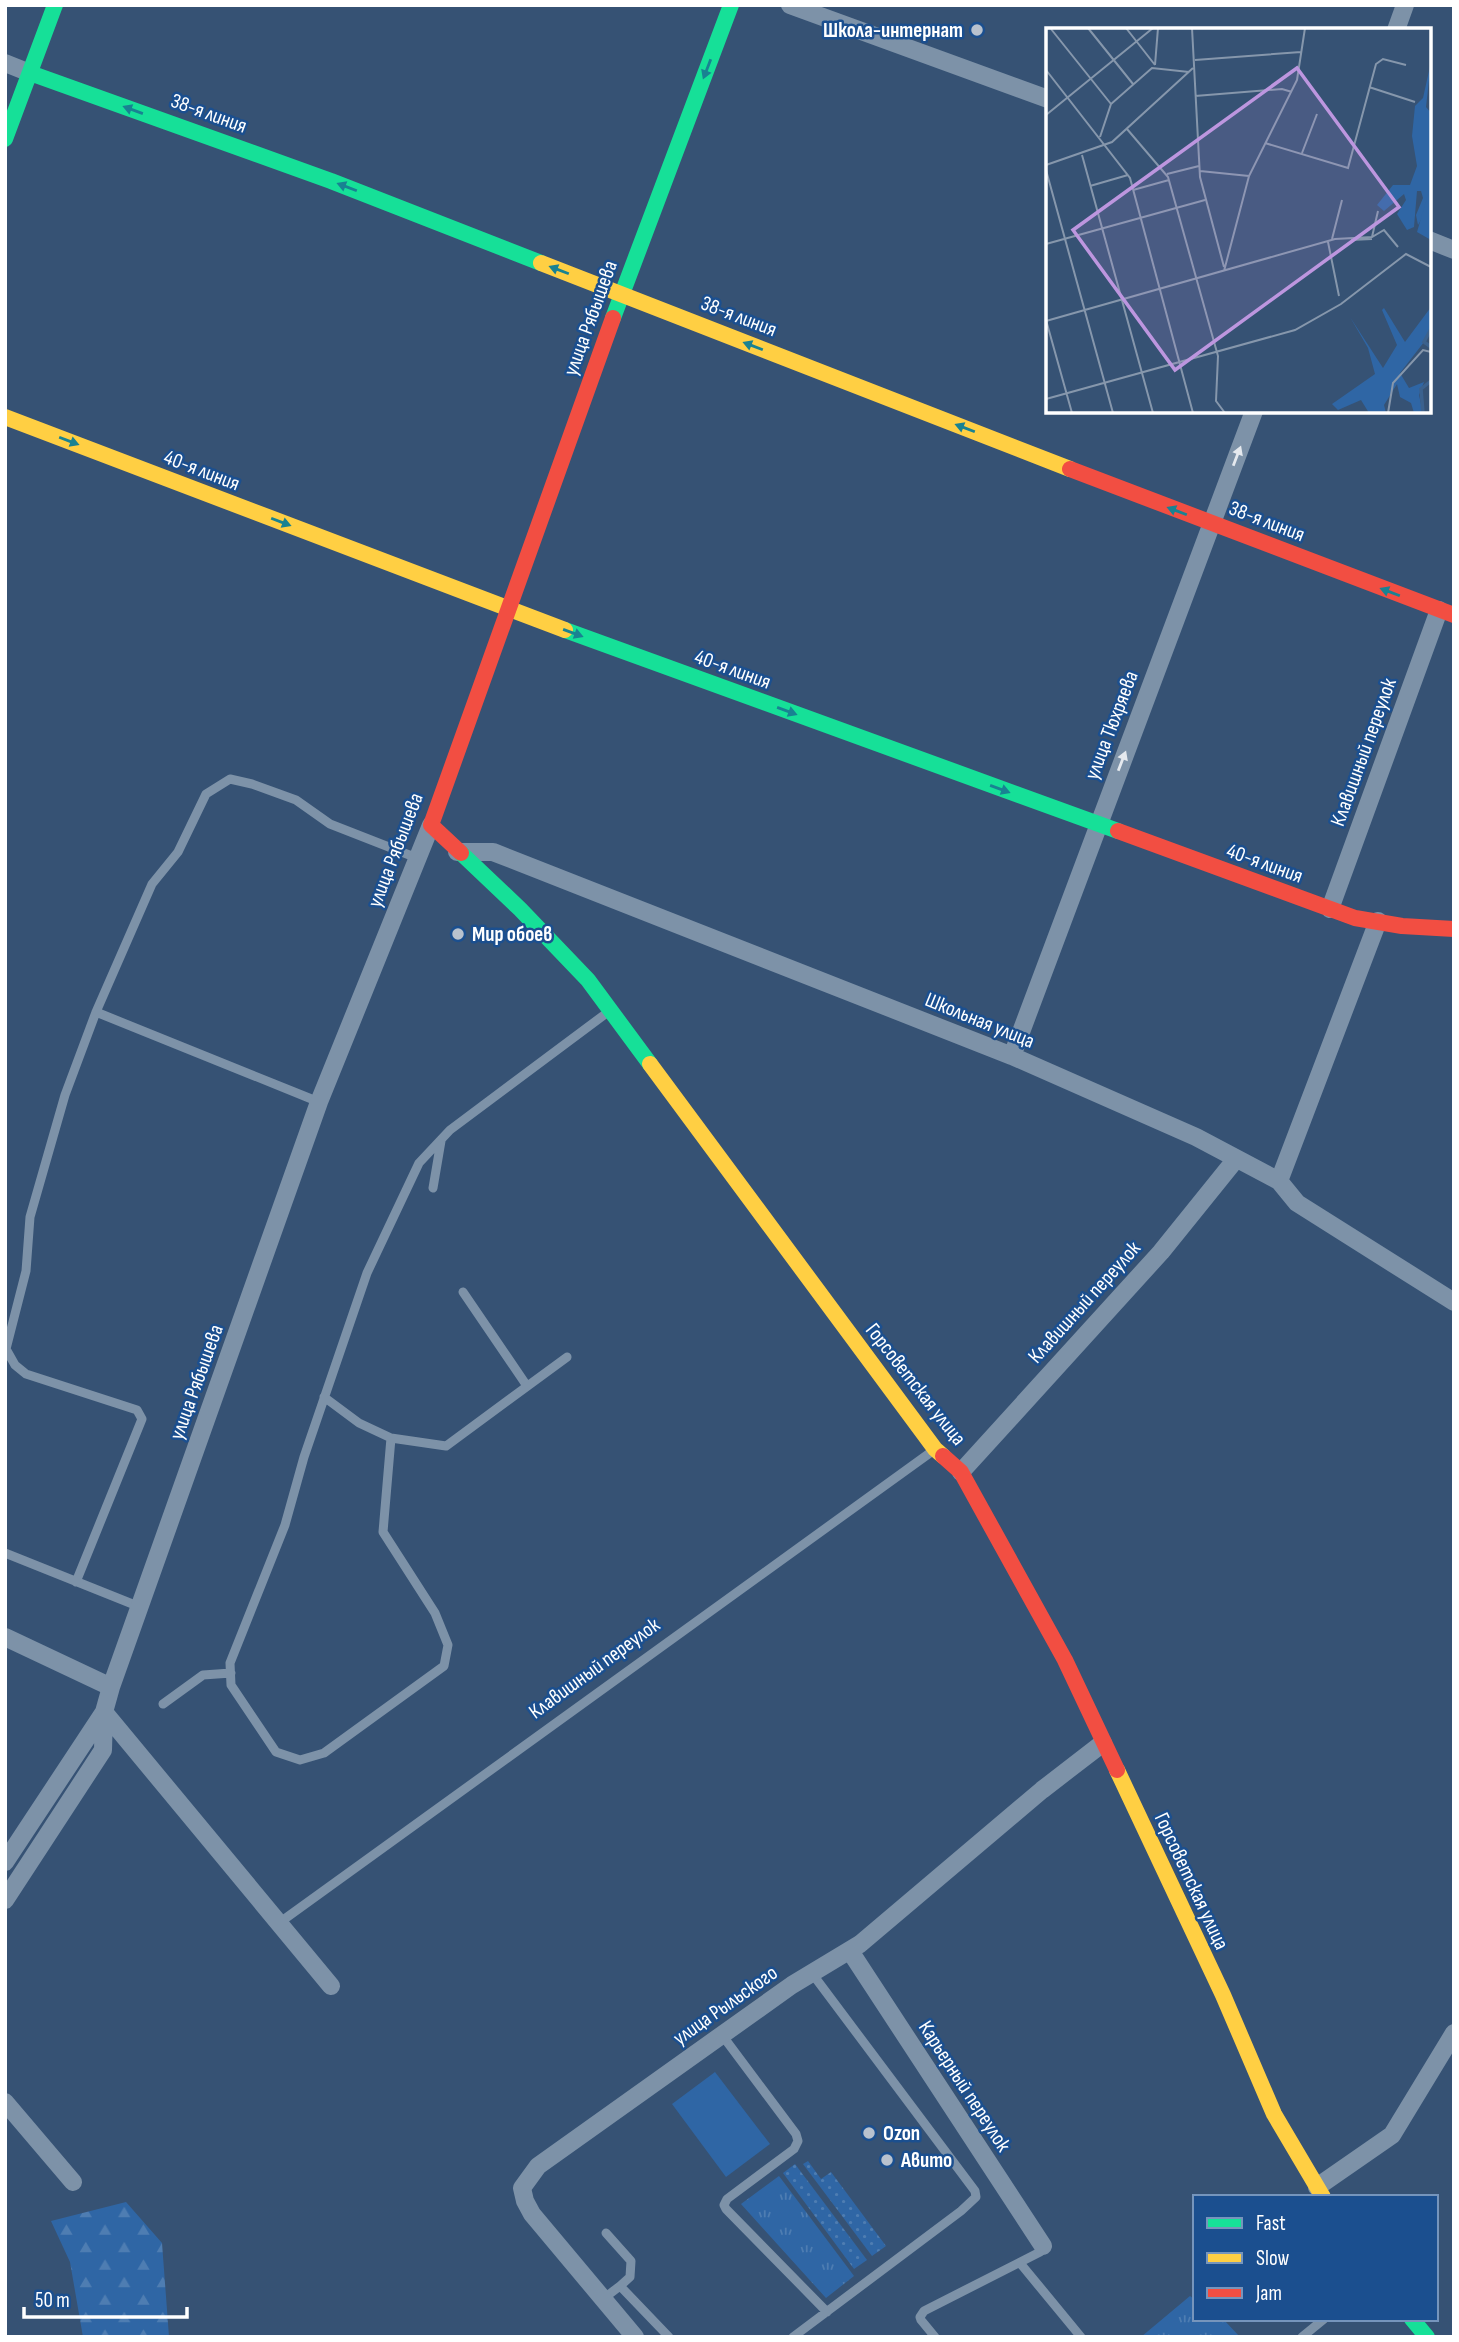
<svg xmlns="http://www.w3.org/2000/svg" width="1459" height="2342" font-family="'Sofia Sans Condensed',sans-serif">
<style>
.grass{fill:url(#grass-dots)}
.forest{fill:url(#forest-firs)}
.park{fill:url(#park-tufts)}
.garden{fill:#2f66a5}
.lines{fill:none;stroke-linecap:round;stroke-linejoin:round}
.lane{stroke:#7d92a8;stroke-width:9}
.street{stroke:#7d92a8;stroke-width:18}
.fast{stroke:#16e098;stroke-width:16}
.slow{stroke:#ffcf43;stroke-width:16}
.jam{stroke:#f24e42;stroke-width:16}
.oneway{fill:#198292}
.oneway2{fill:#e5e9ee}
.poi-dot{fill:#b9c2ce;stroke:#1b4f8f;stroke-width:2.5}
.labels{text-anchor:middle;stroke-width:5;stroke-linejoin:round;paint-order:stroke}
.poi-label{font-size:21px;font-weight:bold;fill:#fff;stroke:#1b4f8f;text-anchor:start}
.street-label{font-size:21px;fill:#fff;stroke:#1b4f8f}
.inset-river{fill:none;stroke:#3b618d;stroke-width:3.5}
.inset-road{fill:none;stroke:#8697ac;stroke-width:2}
.view{fill:#bd96df;fill-opacity:0.15;stroke:#bd96df;stroke-width:3.5}
.inset-edge{fill:none;stroke:#fff;stroke-width:3.5}
</style>
<defs>
<pattern id="grass-dots" width="8" height="8" patternUnits="userSpaceOnUse" patternTransform="scale(1.75)"><rect width="8" height="8" fill="#2f66a5"/><path d="M2 2h.1M6 6h.1" fill="none" stroke="#4e7db2" stroke-width="1.8" stroke-linecap="round"/></pattern>
<pattern id="forest-firs" width="22" height="20" patternUnits="userSpaceOnUse" patternTransform="scale(1.75)"><rect width="22" height="20" fill="#2f66a5"/><path d="M5 1l3.5 6h-7zM16 11l3.5 6h-7z" fill="#4e7db2"/></pattern>
<pattern id="park-tufts" width="24" height="20" patternUnits="userSpaceOnUse" patternTransform="scale(1.75)"><rect width="24" height="20" fill="#2f66a5"/><path d="M3 7l-1-3M5 7V3M7 7l1-3M15 17l-1-3M17 17v-4M19 17l1-3" fill="none" stroke="#4e7db2"/></pattern>
</defs>
<rect width="100%" height="100%" fill="#365274"/>
<!-- grass -->
<path class="grass" d="M808,2161L821,2179L831,2172L886,2246L872,2256L803,2164Z
M795,2164L867,2260L854,2269L783,2173Z"/>
<!-- forest -->
<path class="forest" d="M126,2202L162,2243L169,2337H83L70,2262L51,2221Z"/>
<!-- park -->
<path class="park" d="M779,2176L854,2276L826,2298L741,2204Z
M1190,2296L1195,2300V2319H1223L1240,2337H1141Z"/>
<!-- garden -->
<path class="garden" d="M715,2072L770,2144L726,2177L672,2104Z"/>
<g class="lines">
<!-- lane -->
<path class="lane" d="M96,1012L319,1102
M433,1188L441,1141
M463,1292L527,1386
M324,1397L359,1423L391,1438L446,1446L567,1357
M391,1438L383,1532L435,1613L448,1645L444,1666L324,1753L300,1760L276,1752L231,1685L230,1663L285,1525L304,1457L367,1273L419,1163L450,1130L608,1012
M5,1553L140,1607
M76,1582L142,1419L137,1410L26,1374L15,1365L6,1349L26,1271L30,1217L65,1095L96,1012L152,884L178,852L206,794L230,779L252,784L296,800L330,824L417,858
M163,1704L203,1675L231,1673
M279,1923L934,1450
M722,2035L796,2134L798,2141L794,2149L727,2199L724,2205L726,2209L827,2312
M606,2233L631,2261L630,2277L620,2286
M1020,2263L1081,2337
M603,2299L620,2286L669,2337
M793,2337L961,2211L976,2197L975,2191L811,1972
M935,2337L921,2320L920,2317L924,2311L1040,2252L1043,2246
M1302,2337L1324,2319"/>
<!-- street -->
<path class="street" d="M790,5L1048,99
M1396,30L1405,5
M5,63L30,73
M1429,240L1454,250
M457,852H493L1012,1056L1196,1137L1279,1181L1297,1203L1454,1302
M1330,909L1439,610
M1012,1056L1254,411
M1279,1181L1378,921
M961,1472L1161,1252L1236,1159
M5,1637L111,1687
M5,1862L104,1712L331,1986
M5,1900L103,1750L104,1712L111,1687L319,1102L431,825
M850,1951L1043,2246
M5,2102L73,2182
M1317,2187L1392,2135L1454,2033
M635,2337L532,2214L525,2201L522,2188L538,2166L792,1985L860,1944L1042,1790L1103,1743"/>
<!-- fast -->
<path class="fast" d="M30,73L331,181L541,263
M5,139L55,5
M613,318L731,5
M565,630L1118,831
M461,853L520,909L588,980L650,1064
M1412,2319L1427,2337"/>
<!-- slow -->
<path class="slow" d="M541,263L1070,469
M5,417L565,630
M650,1064L935,1449L943,1456
M1117,1770L1223,1995L1274,2114L1323,2197"/>
<!-- jam -->
<path class="jam" d="M1070,469L1454,615
M1118,831L1355,918L1402,926L1454,929
M461,853L431,825L613,318
M943,1456L961,1472L1065,1660L1117,1770"/>
</g>
<!-- one-way arrows -->
<defs><path id="oneway-solid" d="M-6-.8H1V-3.2L6.5 0L1 3.2V.8H-6Z" transform="scale(1.75)"/></defs>
<g class="oneway">
<use href="#oneway-solid" transform="translate(707 69) rotate(111)"/>
<use href="#oneway-solid" transform="translate(133 110) rotate(-160)"/>
<use href="#oneway-solid" transform="translate(347 187) rotate(-159)"/>
<use href="#oneway-solid" transform="translate(559 270) rotate(-159)"/>
<use href="#oneway-solid" transform="translate(753 346) rotate(-159)"/>
<use href="#oneway-solid" transform="translate(965 428) rotate(-159)"/>
<use href="#oneway-solid" transform="translate(69 441) rotate(21)"/>
<use href="#oneway-solid" transform="translate(1177 511) rotate(-159)"/>
<use href="#oneway-solid" transform="translate(281 522) rotate(21)"/>
<use href="#oneway-solid" transform="translate(1390 592) rotate(-159)"/>
<use href="#oneway-solid" transform="translate(573 633) rotate(20)"/>
<use href="#oneway-solid" transform="translate(787 711) rotate(20)"/>
<use href="#oneway-solid" transform="translate(1000 789) rotate(20)"/>
</g>
<g class="oneway2">
<use href="#oneway-solid" transform="translate(1237 456) rotate(-69)"/>
<use href="#oneway-solid" transform="translate(1122 761) rotate(-69)"/>
</g>
<!-- markers -->
<g class="poi-dot">
<circle cx="977" cy="30" r="7"/>
<circle cx="458" cy="934" r="7"/>
<circle cx="869" cy="2133" r="7"/>
<circle cx="887" cy="2160" r="7"/>
</g>
<g class="labels">
<!-- poi labels -->
<g class="poi-label">
<text x="963" y="37" text-anchor="end">Школа-интернат</text>
<text x="472" y="941">Мир обоев</text>
<text x="883" y="2140">Ozon</text>
<text x="901" y="2167">Авито</text>
</g>
<!-- street labels -->
<g class="street-label">
<text transform="translate(209 113) rotate(20)" y="7">38-я линия</text>
<text transform="translate(739 316) rotate(21)" y="7">38-я линия</text>
<text transform="translate(590 318) rotate(-70)" y="7">улица Рябышева</text>
<text transform="translate(202 470) rotate(21)" y="7">40-я линия</text>
<text transform="translate(1267 521) rotate(21)" y="7">38-я линия</text>
<text transform="translate(733 669) rotate(20)" y="7">40-я линия</text>
<text transform="translate(1111 725) rotate(-69)" y="7">улица Тюхряева</text>
<text transform="translate(1363 752) rotate(-70)" y="7">Клавишный переулок</text>
<text transform="translate(395 850) rotate(-69)" y="7">улица Рябышева</text>
<text transform="translate(1265 863) rotate(20)" y="7">40-я линия</text>
<text transform="translate(980 1020) rotate(22)" y="7">Школьная улица</text>
<text transform="translate(1084 1302) rotate(-48)" y="7">Клавишный переулок</text>
<text transform="translate(196 1382) rotate(-70)" y="7">улица Рябышева</text>
<text transform="translate(916 1384) rotate(52)" y="7">Горсоветская улица</text>
<text transform="translate(594 1668) rotate(-36)" y="7">Клавишный переулок</text>
<text transform="translate(1192 1881) rotate(65)" y="7">Горсоветская улица</text>
<text transform="translate(725 2005) rotate(-35)" y="7">улица Рыльского</text>
<text transform="translate(965 2086) rotate(57)" y="7">Карьерный переулок</text>
</g>
</g>
<!-- overview -->
<g transform="translate(1046 28)">
<rect width="385" height="385" fill="#365274"/>
<path d="M385,34L380,79L385,85V175L372,197L370,187L377,170L375,163H371L368,199L361,202L351,186L360,172L358,166L338,183L331,177L347,157H364L371,138L366,108L369,78L377,70ZM385,279V305L354,345L363,360L378,354L373,367L377,385H368L365,375L354,369L351,356L338,377L340,385H323L315,372L292,382L286,376L329,346L322,320L304,289L337,340L351,317L336,282L338,280L359,314Z" fill="#2f66a5"/>
<path d="M385,156V212L371,204Z" fill="#2f66a5"/>
<path class="inset-river" d="M385,301L378,314L385,319M377,385L375,361L385,353"/>
<path class="inset-road" d="M42,0L87,56M80,0L109,37M146,0L154,149L178,239M5,1L65,76M149,32L255,24M109,37L112,0M0,42L84,150L147,385M323,59L369,74M149,68L236,61L246,64M0,87L107,0M81,101L122,149L172,328L170,373L179,385M54,109L65,76L106,40L143,44M219,115L302,140L330,36L337,31L360,37M256,125L271,86M36,127L107,385M0,137L66,114L147,40M0,142L67,385M154,143L203,148M121,146L153,138M44,158L82,147M87,162L123,152M326,209L332,183M286,211L296,172M305,212L326,211M282,214L293,268M0,216L159,172M178,243L203,148L251,52L259,0M0,292L26,385M0,293L289,211L326,209L338,202L352,219M0,371L249,302L295,276L360,226L385,239M342,385L347,355L377,322L385,324"/>
<path class="view" d="M251,40L353,179L129,342L27,202Z"/>
<rect width="385" height="385" class="inset-edge"/>
</g>
<!-- border -->
<rect width="1459" height="2342" fill="none" stroke="#ffffff" stroke-width="14"/>
<!-- legend -->
<rect x="1193" y="2195" width="245" height="126" fill="#1b4f8f" stroke="#7695bc" stroke-width="2"/>
<rect x="1207" y="2218" width="35" height="10" fill="#16e098" stroke="#7695bc" stroke-width="2"/>
<text x="1256" y="2230" font-size="21" fill="#ffffff">Fast</text>
<rect x="1207" y="2253" width="35" height="10" fill="#ffcf43" stroke="#7695bc" stroke-width="2"/>
<text x="1256" y="2265" font-size="21" fill="#ffffff">Slow</text>
<rect x="1207" y="2288" width="35" height="10" fill="#f24e42" stroke="#7695bc" stroke-width="2"/>
<text x="1256" y="2300" font-size="21" fill="#ffffff">Jam</text>
<!-- scale -->
<path d="M24 2307v10h163v-10" fill="none" stroke="#ffffff" stroke-width="3.5"/>
<text x="35" y="2307" font-size="21" fill="#ffffff" stroke="#1b4f8f" stroke-width="5" paint-order="stroke">50 m</text>
</svg>
